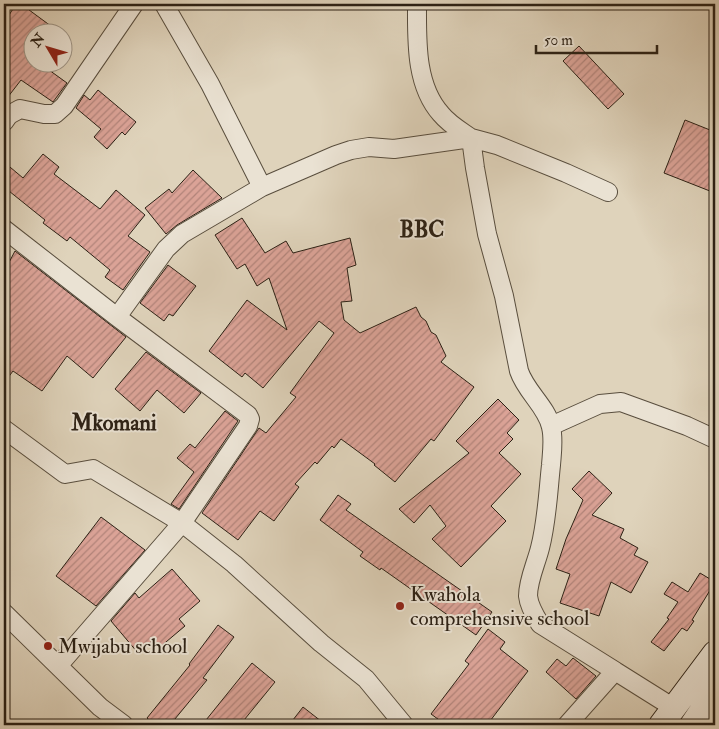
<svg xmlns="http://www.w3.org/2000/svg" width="719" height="729" font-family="'IM FELL Double Pica',serif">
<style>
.building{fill:url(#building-hatch);stroke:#2c2115}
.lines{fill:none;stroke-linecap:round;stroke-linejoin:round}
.street-casing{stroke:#594e3e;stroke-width:20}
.secondary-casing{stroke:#2c2115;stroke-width:26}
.street{stroke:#eae2d3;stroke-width:18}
.secondary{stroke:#eae2d3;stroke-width:24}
.poi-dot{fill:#8f2418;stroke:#eae2d3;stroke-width:2}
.labels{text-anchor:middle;stroke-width:4;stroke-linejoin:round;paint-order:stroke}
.poi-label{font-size:21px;fill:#2c2115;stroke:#eae2d3;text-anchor:start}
.neighbourhood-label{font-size:22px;font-weight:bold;fill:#2c2115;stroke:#eae2d3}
</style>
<defs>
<pattern id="building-hatch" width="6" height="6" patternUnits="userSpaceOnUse" patternTransform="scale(1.25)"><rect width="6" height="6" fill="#dba397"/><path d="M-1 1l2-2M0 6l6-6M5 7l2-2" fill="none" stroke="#b2847a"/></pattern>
</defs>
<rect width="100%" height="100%" fill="#dfd3bb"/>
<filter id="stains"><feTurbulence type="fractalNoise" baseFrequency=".004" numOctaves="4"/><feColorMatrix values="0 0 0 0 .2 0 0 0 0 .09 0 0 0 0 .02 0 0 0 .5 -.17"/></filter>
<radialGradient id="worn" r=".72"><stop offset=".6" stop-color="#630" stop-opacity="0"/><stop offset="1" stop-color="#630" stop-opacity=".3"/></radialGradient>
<!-- building -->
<path class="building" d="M16,4H21L59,32H32V62H38L67,83L53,102L21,80L4,102V23Z
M579,46L624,94L608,109L563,61Z
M98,90L136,122L125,135L122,132L107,149L94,137L101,129L76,108L84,95L90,100Z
M685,120L715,132V193L664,173Z
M43,154L59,167L54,174L100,209L116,190L145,215L128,236L150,252L123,290L105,277L110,270L70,237L67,241L43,223L45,220L4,187V162L23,178Z
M193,170L222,198L177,225L166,234L145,208L169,189L172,193Z
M242,218L265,253L286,241L293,253L350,238L356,265L347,268L352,301L341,302L344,320L360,333L416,307L421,317L426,321L431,332L436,335L446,356L441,362L474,387L434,441L431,439L395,482L374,465L375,464L341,439L334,448L332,446L317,464L315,462L295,484L299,487L274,521L260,511L238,540L202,513L259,428L266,433L296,397L290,393L334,333L319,321L263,388L245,373L242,377L209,351L247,300L287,330L269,278L257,286L245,264L237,269L215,235Z
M15,251L126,337L93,378L67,356L42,391L13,371L4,383V272Z
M168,265L196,286L173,316L169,314L164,321L140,303Z
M146,352L201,393L184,413L157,390L140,411L115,389Z
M498,399L519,420L507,433L513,439L499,453L521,474L491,506L506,521L461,567L432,539L446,526L430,505L414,523L399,509L469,453L456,441Z
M225,411L238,421L179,509L171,504L194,472L177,458L190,444L195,448Z
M589,471L612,493L592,515L624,529L620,538L638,548L634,555L648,562L631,593L611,582L599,616L560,603L570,574L556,569L566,539L583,500L572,489Z
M338,495L351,504L346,510L492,612L476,635L381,568L380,570L360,556L363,552L320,520Z
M101,517L145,550L96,606L56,576Z
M172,569L200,601L179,619L185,626L160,647L153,640L138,653L111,621L135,593L139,598Z
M700,573L715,582L692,620L694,621L687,631L682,628L664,651L651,642L669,619L667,618L678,602L664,594L672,582L688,592Z
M218,625L234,637L203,678L207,680L170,725H155L147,718L190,665L189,664Z
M488,629L505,642L500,649L528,671L487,725H446L431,714L469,664L465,661Z
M573,658L596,676L576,699L546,672L557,659L566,666Z
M252,663L275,682L240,725H202Z
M303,707L326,725H289Z"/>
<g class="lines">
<!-- street casing -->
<g class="street-casing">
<path id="street" d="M164,4L210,84L262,187
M417,4C417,40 415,85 441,114C449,124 461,131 471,138L475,168L487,234L504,296L519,371C526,392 547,407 551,427C554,439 552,452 551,465C548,493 547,521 540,548C536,564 528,580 528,596C529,606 535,616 540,624L615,671L567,725
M4,122L9,115L20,109L44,114H55L64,106L134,4
M4,229L117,317L248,415L250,419L248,426L182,523L58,666
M117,317L166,249L182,234L262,187L336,155L351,150L369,147L394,149L471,138L497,145L566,173L608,192
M551,426L600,404L621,402L687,426L715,439
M4,429L65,474L93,469L182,523L234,564L321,643L366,679L404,725
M4,613L100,707L124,725
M615,671L674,708"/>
</g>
<!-- secondary casing -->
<g class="secondary-casing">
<path id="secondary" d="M661,725L715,653
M692,725L715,691"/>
</g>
<!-- street -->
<use href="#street" class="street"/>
<!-- secondary -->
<use href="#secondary" class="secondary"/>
</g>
<!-- markers -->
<g class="poi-dot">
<circle cx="400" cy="606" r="5"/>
<circle cx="48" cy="646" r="5"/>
</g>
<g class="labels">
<!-- poi labels -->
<g class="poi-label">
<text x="410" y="601">Kwahola<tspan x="410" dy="24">comprehensive school</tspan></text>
<text x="58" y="653">Mwijabu school</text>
</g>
<!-- neighbourhood labels -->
<g class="neighbourhood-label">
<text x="422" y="237">BBC</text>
<text x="114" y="430">Mkomani</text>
</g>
</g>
<!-- margin -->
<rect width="719" height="729" fill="none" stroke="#dfd3bb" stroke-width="20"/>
<rect x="5" y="5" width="709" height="719" fill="none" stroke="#2c2115" stroke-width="2.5"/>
<rect x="10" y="10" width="699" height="709" fill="none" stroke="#2c2115"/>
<!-- north arrow -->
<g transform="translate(48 48) rotate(308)"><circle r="24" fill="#eae2d3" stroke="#9e9587"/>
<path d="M0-4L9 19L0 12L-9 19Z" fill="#8f2418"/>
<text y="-8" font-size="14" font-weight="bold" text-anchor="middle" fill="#2c2115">N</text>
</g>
<!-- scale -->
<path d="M536 45v8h121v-8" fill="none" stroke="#2c2115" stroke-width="2.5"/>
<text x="544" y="45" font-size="15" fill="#2c2115" stroke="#eae2d3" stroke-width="4" paint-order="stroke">50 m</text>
<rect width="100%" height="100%" filter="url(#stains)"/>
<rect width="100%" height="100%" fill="url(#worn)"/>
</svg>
